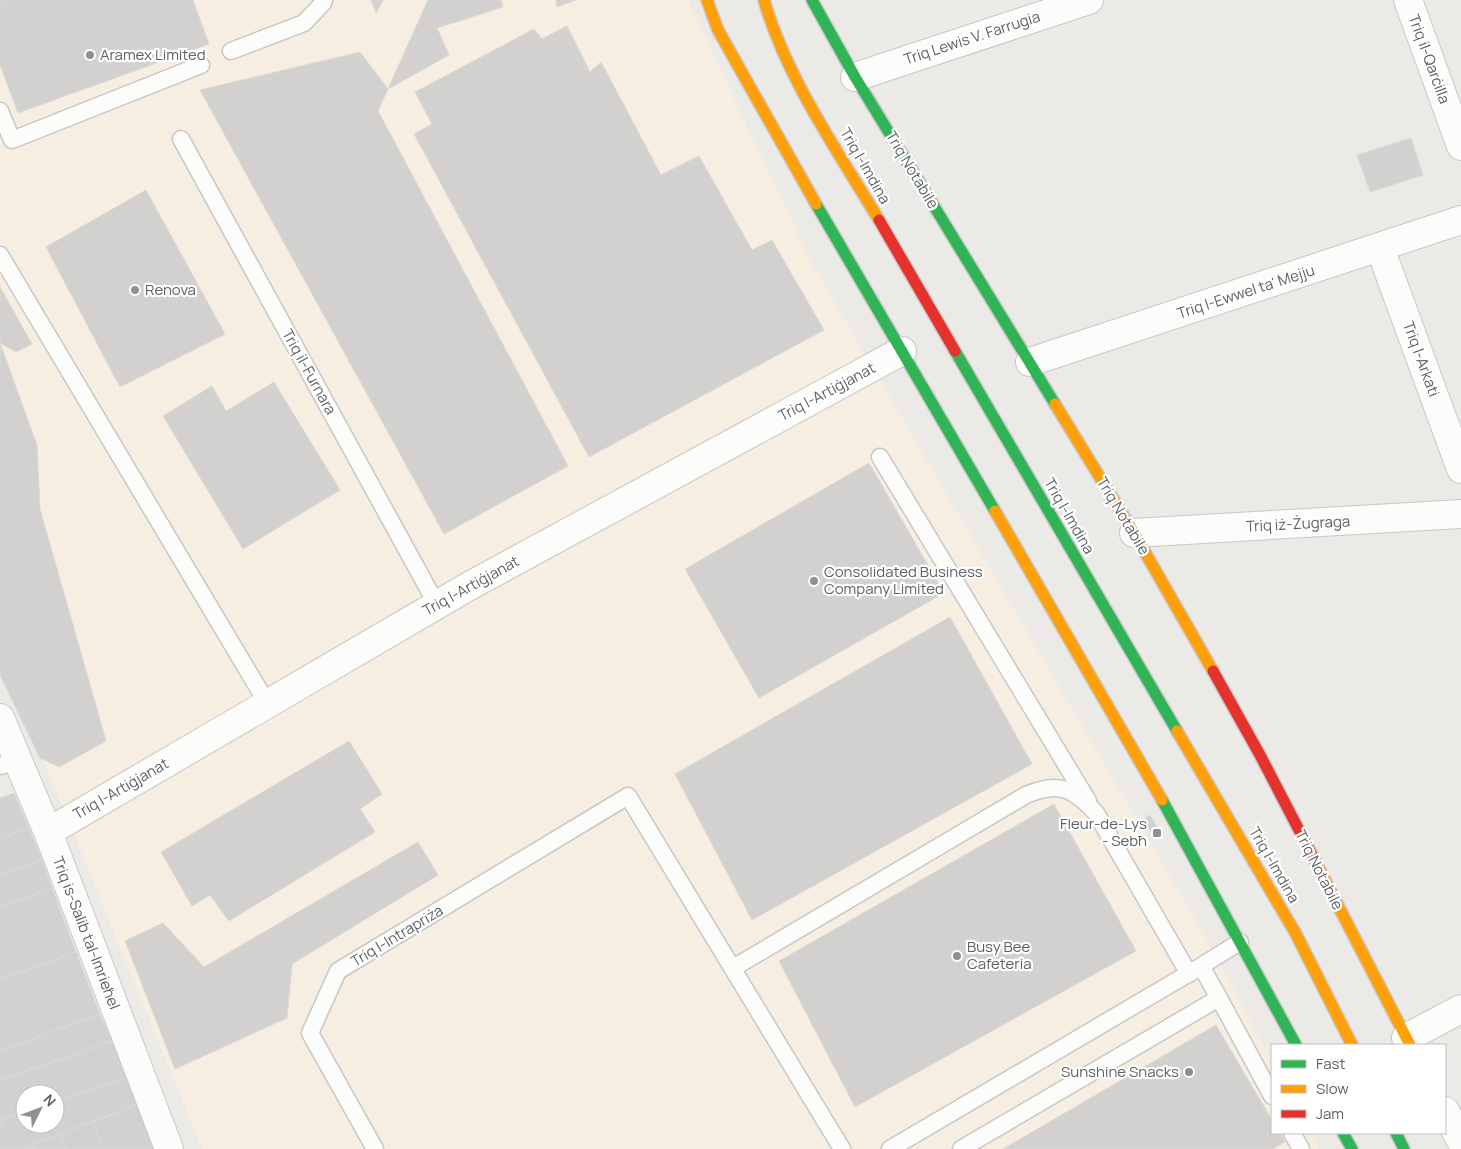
<svg xmlns="http://www.w3.org/2000/svg" width="1461" height="1149" font-family="Manrope,sans-serif">
<style>
.commercial{fill:#f6eee0}
.building{fill:#d3d1cf;stroke:#dbd9d6}
.lines{fill:none;stroke-linecap:round;stroke-linejoin:round}
.lane-casing{stroke:#c8c7c8;stroke-width:19}
.street-casing{stroke:#c8c7c8;stroke-width:30}
.fast-casing{stroke:#c8c9c9;stroke-width:14}
.slow-casing{stroke:#c8c9c9;stroke-width:14}
.jam-casing{stroke:#c8c9c9;stroke-width:14}
.lane{stroke:#fcfcfb;stroke-width:16}
.street{stroke:#fcfcfb;stroke-width:28}
.fast{stroke:#30b455;stroke-width:11}
.slow{stroke:#ff9f0a;stroke-width:11}
.jam{stroke:#e5322d;stroke-width:11}
.poi-dot{fill:#8e9192;stroke:#fff;stroke-width:2}
.labels{text-anchor:middle;stroke-width:4.5;stroke-linejoin:round;paint-order:stroke}
.street-label{font-size:15px;fill:#5c6165;stroke:#fff}
.poi-label{font-size:15px;fill:#5c6165;stroke:#fff;text-anchor:start}
</style>
<rect width="100%" height="100%" fill="#eceae7"/>
<!-- commercial -->
<path class="commercial" d="M0,0H688L810,260L1206,938L1272,1061V1133H1311L1319,1149H202L0,653Z"/>
<!-- building -->
<path class="building" d="M0,0H193L209,44L18,113L0,65Z
M371,0H383L376,13Z
M428,0H501L503,7L437,28L449,55L388,89Z
M556,0H576L557,7Z
M567,26L590,72L601,62L661,175L699,156L752,250L772,240L824,330L589,457L414,134L432,124L415,92L534,29L542,39Z
M360,52L388,89L378,111L568,466L444,534L200,90Z
M1411,138L1423,175L1370,192L1357,155Z
M146,190L225,334L120,387L46,247Z
M0,287L32,344L16,352L0,343Z
M0,343L37,445L40,509L106,741L59,767L40,758L0,675Z
M274,382L340,490L243,549L163,416L212,386L226,411Z
M869,463L944,593L759,698L685,569Z
M950,617L1032,764L752,920L675,774Z
M349,741L382,794L360,809L375,832L229,921L210,895L192,906L161,852Z
M14,793L29,828L0,839V798Z
M1054,804L1136,951L855,1107L779,961Z
M1150,815L1157,827L1150,831L1144,819Z
M29,828L42,860L0,876V839Z
M418,842L438,875L292,964L287,1018L175,1069L125,941L163,923L204,967Z
M42,860L52,888L0,908V876Z
M52,888L76,952L0,980V908Z
M76,952L100,1014L0,1051V980Z
M100,1014L112,1041L0,1080V1051Z
M1216,1025L1272,1120V1133H1280L1285,1142L1273,1149H1003Z
M112,1041L127,1077L55,1102V1094H25V1112L0,1121V1080Z
M127,1077L137,1104L22,1149H0V1121L25,1112V1124H55V1102Z
M137,1104L156,1149H102L93,1122Z
M93,1122L102,1149H66L60,1134Z
M60,1134L66,1149H34L32,1145Z
M32,1145L34,1149H22Z"/>
<g class="lines">
<!-- lane casing -->
<g class="lane-casing">
<path id="lane" d="M231,51L304,23L323,3L324,0
M0,111L12,140L201,65
M181,139L437,605
M0,255L267,703
M880,457L1088,801
M0,766L18,761
M733,968L1026,795C1058,781 1073,788 1096,813L1189,974
M1219,998L1272,1096
M1292,1133L1301,1149
M375,1149L310,1033L338,971L628,796L842,1149
M890,1149L1198,968
M961,1149L1219,998L1201,966L1240,942"/>
</g>
<!-- street casing -->
<g class="street-casing">
<path id="street" d="M1408,0L1461,146
M855,77L1089,0
M1380,248L1461,469
M1030,362L1461,220
M1134,533L1461,514
M0,718L48,832L169,1149
M48,832L471,585L902,351
M1406,1038L1461,1009
M1445,1111L1461,1141"/>
</g>
<!-- fast casing -->
<g class="fast-casing">
<path id="fast" d="M812,0L855,77L1055,404
M816,204L995,511
M955,351L1177,731
M1162,800L1296,1045
M1343,1133L1352,1149
M1396,1133L1404,1149"/>
</g>
<!-- slow casing -->
<g class="slow-casing">
<path id="slow" d="M707,0L718,30L816,204
M764,0C787,79 837,150 879,220
M1055,404L1134,533L1213,671
M995,511L1162,800
M1177,731L1296,934L1352,1045
M1313,857L1410,1045"/>
</g>
<!-- jam casing -->
<g class="jam-casing">
<path id="jam" d="M879,220L955,351
M1213,671L1260,755L1313,857"/>
</g>
<!-- lane -->
<use href="#lane" class="lane"/>
<!-- street -->
<use href="#street" class="street"/>
<!-- fast -->
<use href="#fast" class="fast"/>
<!-- slow -->
<use href="#slow" class="slow"/>
<!-- jam -->
<use href="#jam" class="jam"/>
</g>
<!-- markers -->
<g class="poi-dot">
<circle cx="90" cy="55" r="5"/>
<circle cx="135" cy="290" r="5"/>
<circle cx="814" cy="581" r="5"/>
<rect x="1152" y="828" width="10" height="10" rx="2.5"/>
<circle cx="957" cy="956" r="5"/>
<circle cx="1189" cy="1072" r="5"/>
</g>
<g class="labels">
<!-- street labels -->
<g class="street-label">
<text transform="translate(972 38) rotate(-18)" y="5">Triq Lewis V. Farrugia</text>
<text transform="translate(1429 59) rotate(70)" y="5">Triq il-Qarċilla</text>
<text transform="translate(865 166) rotate(60)" y="5">Triq l-Imdina</text>
<text transform="translate(912 170) rotate(59)" y="5">Triq Notabile</text>
<text transform="translate(1246 292) rotate(-18)" y="5">Triq l-Ewwel ta' Mejju</text>
<text transform="translate(1421 359) rotate(70)" y="5">Triq l-Arkati</text>
<text transform="translate(309 372) rotate(61)" y="5">Triq il-Furnara</text>
<text transform="translate(827 392) rotate(-28)" y="5">Triq l-Artiġjanat</text>
<text transform="translate(1069 516) rotate(60)" y="5">Triq l-Imdina</text>
<text transform="translate(1123 516) rotate(59)" y="5">Triq Notabile</text>
<text transform="translate(1298 524) rotate(-3)" y="5">Triq iż-Żugraga</text>
<text transform="translate(471 586) rotate(-29)" y="5">Triq l-Artiġjanat</text>
<text transform="translate(121 789) rotate(-30)" y="5">Triq l-Artiġjanat</text>
<text transform="translate(1274 865) rotate(60)" y="5">Triq l-Imdina</text>
<text transform="translate(1319 870) rotate(63)" y="5">Triq Notabile</text>
<text transform="translate(86 933) rotate(69)" y="5">Triq is-Salib tal-Imrieħel</text>
<text transform="translate(397 936) rotate(-31)" y="5">Triq l-Intrapriża</text>
</g>
<!-- poi labels -->
<g class="poi-label">
<text x="100" y="60">Aramex Limited</text>
<text x="145" y="295">Renova</text>
<text x="824" y="577">Consolidated Business<tspan x="824" dy="17">Company Limited</tspan></text>
<text x="1147" y="829" text-anchor="end">Fleur-de-Lys<tspan x="1147" dy="17">- Sebħ</tspan></text>
<text x="967" y="952">Busy Bee<tspan x="967" dy="17">Cafeteria</tspan></text>
<text x="1179" y="1077" text-anchor="end">Sunshine Snacks</text>
</g>
</g>
<!-- legend -->
<rect x="1271" y="1044" width="175" height="90" fill="#ffffff" stroke="#bec0c1"/>
<rect x="1281" y="1060" width="25" height="8" fill="#30b455" stroke="#bec0c1"/>
<text x="1316" y="1069" font-size="15" fill="#5c6165">Fast</text>
<rect x="1281" y="1085" width="25" height="8" fill="#ff9f0a" stroke="#bec0c1"/>
<text x="1316" y="1094" font-size="15" fill="#5c6165">Slow</text>
<rect x="1281" y="1110" width="25" height="8" fill="#e5322d" stroke="#bec0c1"/>
<text x="1316" y="1119" font-size="15" fill="#5c6165">Jam</text>
<!-- north arrow -->
<g transform="translate(40 1109) rotate(48)"><circle r="24" fill="#ffffff" stroke="#bec0c1"/>
<path d="M0-4L9 19L0 12L-9 19Z" fill="#8e9192"/>
<text y="-8" font-size="14" font-weight="bold" text-anchor="middle" fill="#5c6165">N</text>
</g>
</svg>
